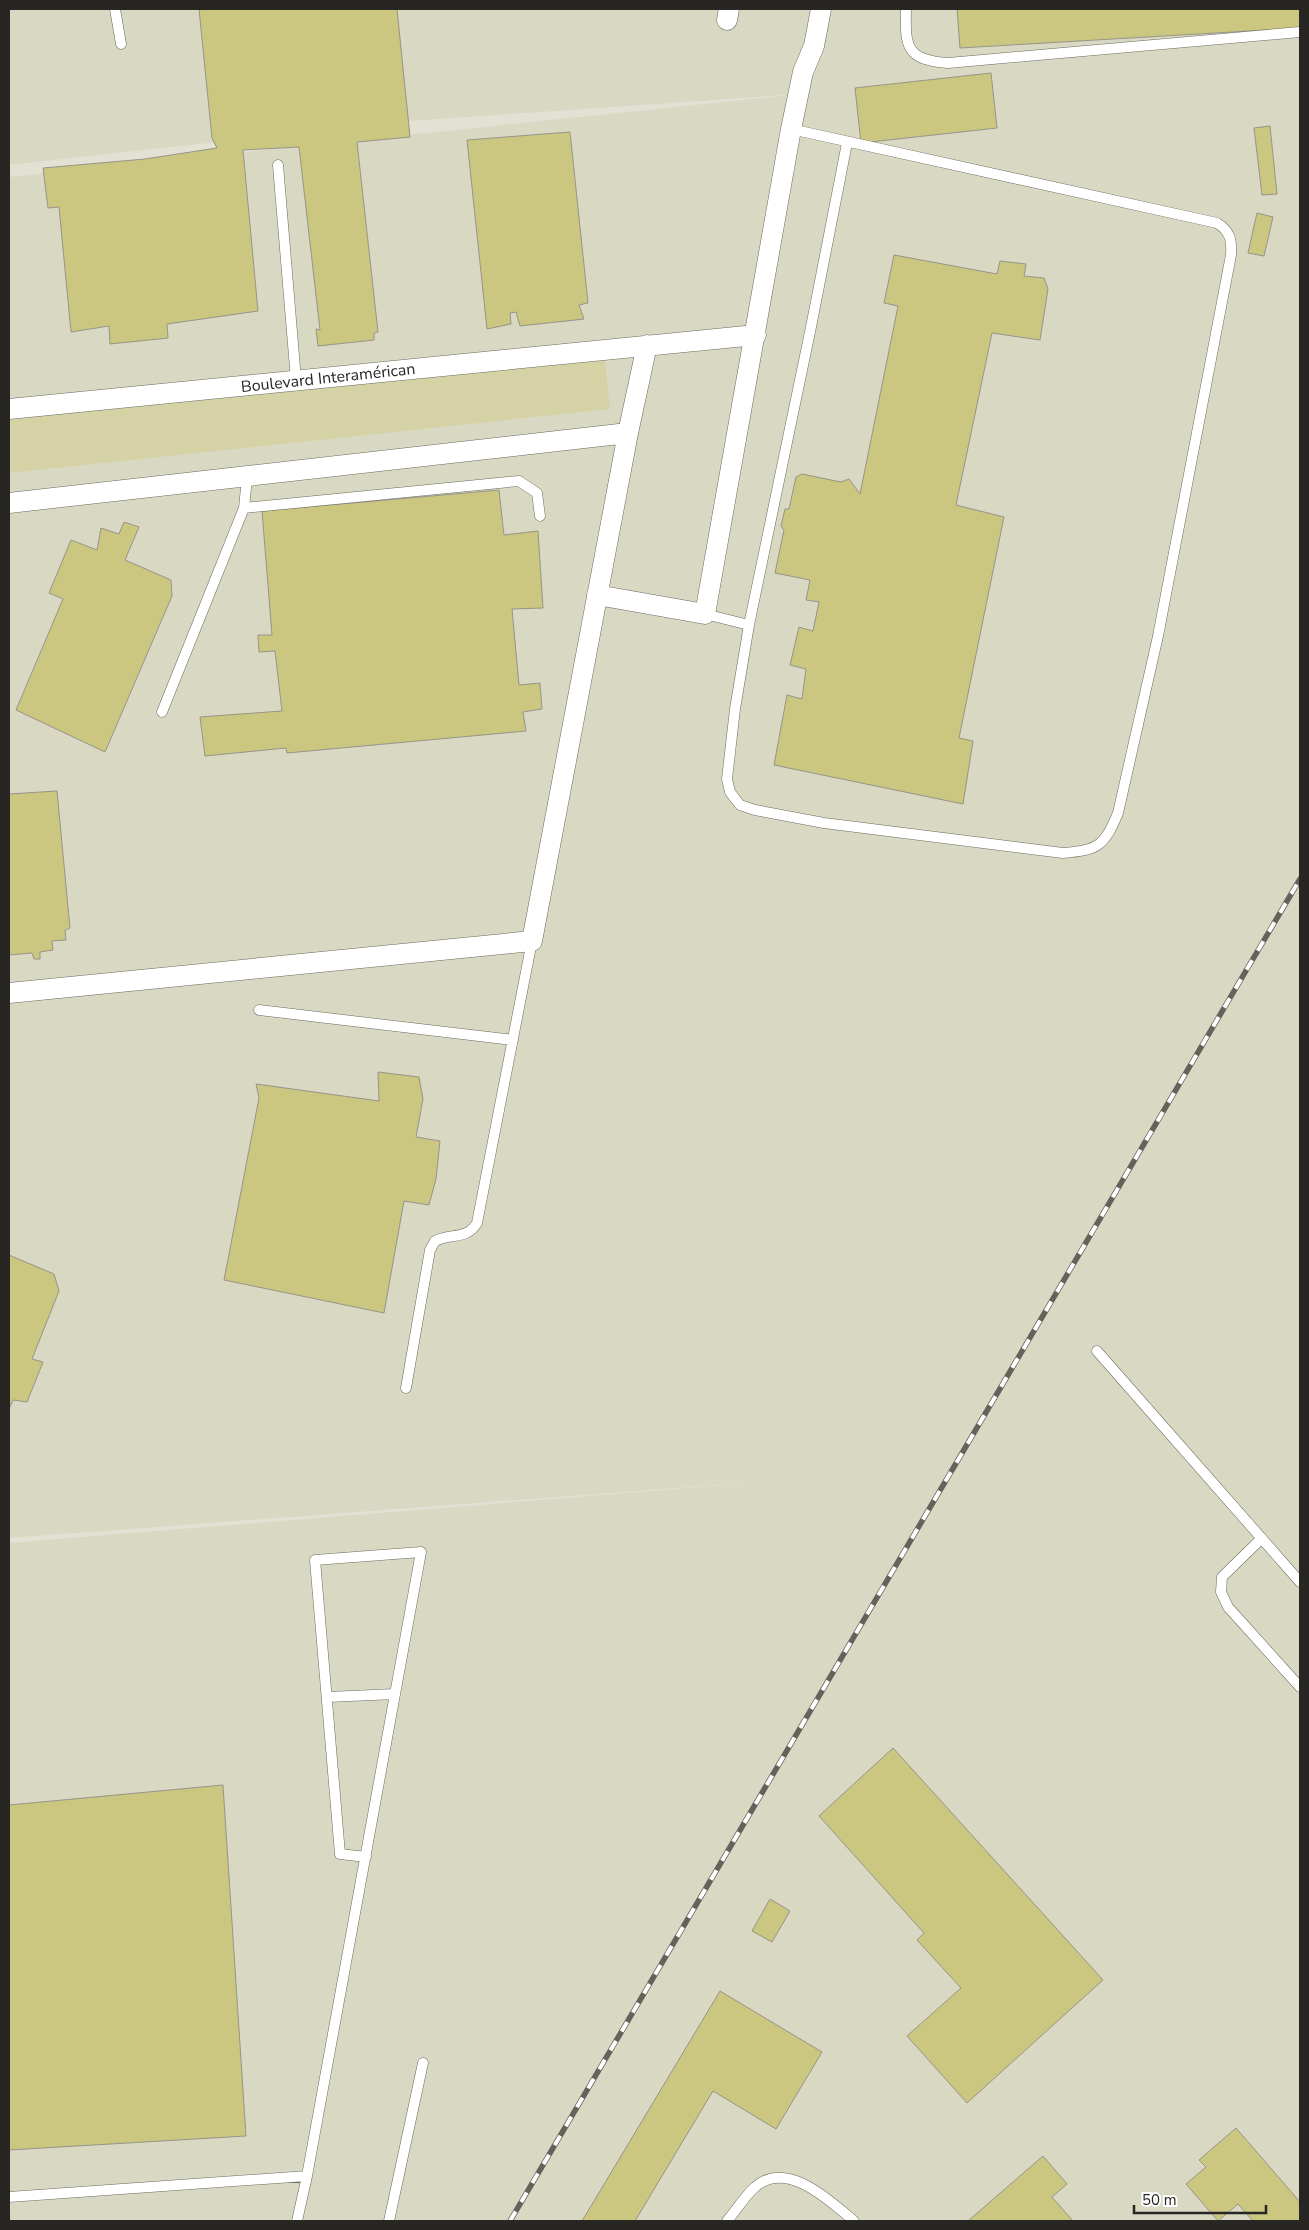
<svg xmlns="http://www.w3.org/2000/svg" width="1309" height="2230" font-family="'Nunito Sans',sans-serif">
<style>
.built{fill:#d9d8c3}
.green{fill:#d5d3a6}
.building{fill:#cbc680;stroke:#969589}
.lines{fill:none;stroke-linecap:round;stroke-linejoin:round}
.lane-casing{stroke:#6b6a5e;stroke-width:11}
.street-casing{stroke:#6b6a5e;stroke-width:21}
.lane{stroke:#fff;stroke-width:10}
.street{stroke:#fff;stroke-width:20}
.rail-casing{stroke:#63625b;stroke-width:5.5}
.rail{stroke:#fff;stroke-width:4;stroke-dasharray:11;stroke-linecap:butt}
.labels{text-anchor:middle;stroke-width:4;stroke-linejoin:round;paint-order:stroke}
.street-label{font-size:16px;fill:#272622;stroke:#fff}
</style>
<rect width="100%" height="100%" fill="#e2e1d4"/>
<!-- built -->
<path class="built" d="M9,9H1300V2221H9V1543L811,1478L9,1538V177L799,94L409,121L9,165Z"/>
<!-- green -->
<path class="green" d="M605,359L610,409L9,473V419Z"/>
<!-- building -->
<path class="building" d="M199,9H397L410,137L357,142L378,332L374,333V340L318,346L316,329L320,330L299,147L243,150L258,311L167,324L168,338L110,344L109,326L71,332L59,207L48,208L43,168L145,159L217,148L212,138Z
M957,9H1300V28L960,48Z
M991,73L997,128L861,143L855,88Z
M1270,126L1277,194L1262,195L1254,128Z
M570,132L588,303L579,305L584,319L520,326L516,312L510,313L511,324L487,329L467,140Z
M1257,213L1273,217L1264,256L1248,253Z
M894,255L997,274L1000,261L1026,264L1024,276L1044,278L1048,289L1040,340L992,333L956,505L1004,517L959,738L973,741L963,804L774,765L787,695L802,699L806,669L790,665L799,627L813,631L819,602L806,600L810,580L775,573L784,530L781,526L785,509H789L796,477L802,474L841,482L849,479L860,494L898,306L884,303Z
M499,490L504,535L538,531L543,608L512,609L519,685L540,683L542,709L523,712L526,731L287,753L286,748L205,756L200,717L282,711L275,651L259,652L258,635H272L262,511Z
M124,522L139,527L125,560L171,580L172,596L105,752L16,710L63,599L49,593L71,540L97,550L101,528L119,534Z
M57,791L70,928L65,930L66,940L52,941L53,950L40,952V959H34L32,953L9,955V794Z
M378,1072L419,1077L423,1099L416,1137L440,1141L436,1179L429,1205L404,1201L384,1313L224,1280L259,1098L256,1084L379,1101Z
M9,1255L54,1274L59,1291L32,1359L43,1362L27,1402L13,1400L9,1409Z
M893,1748L1103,1980L967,2103L907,2036L961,1988L917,1940L924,1933L819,1816Z
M223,1785L246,2136L9,2150V1805Z
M770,1899L790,1911L772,1942L752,1931Z
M720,1991L822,2052L776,2129L713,2091L635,2221H582Z
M1236,2128L1300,2202V2221H1253L1238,2204L1218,2221L1186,2184L1206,2167L1199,2160Z
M1043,2156L1067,2184L1052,2197L1073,2221H968Z"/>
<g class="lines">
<!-- lane casing -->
<g class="lane-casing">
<path id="lane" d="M115,9L121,44
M906,9C905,47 906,60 948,63L1300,32
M278,165L296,380
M244,508L519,481L537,493L540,516
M705,614L749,625L735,709L727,779L730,792L740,805L755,810L824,823L1063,853C1099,850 1104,846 1118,813L1158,636L1231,255C1232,240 1230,231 1217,223L791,129
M749,625L811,327L847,143
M162,712L244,508L247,477
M259,1010L513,1040
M1097,1351L1300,1582
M406,1388L430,1250L435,1241C451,1233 467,1240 477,1223L532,941
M1262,1538L1222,1577L1221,1592L1228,1607L1300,1687
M328,1697L395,1694
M9,2197L307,2176
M297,2221L307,2176L421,1552L315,1560L340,1854L366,1857
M389,2221L423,2063
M727,2221C736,2211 744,2197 754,2188C786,2158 830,2201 854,2221"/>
</g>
<!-- street casing -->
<g class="street-casing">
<path id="street" d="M727,20L729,9
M9,409L756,335
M9,503L628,433
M597,595L705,614L791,129L803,72L814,46L821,9
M9,993L532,941L628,433L647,345"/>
</g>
<!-- lane -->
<use href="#lane" class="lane"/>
<!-- street -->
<use href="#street" class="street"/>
<!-- rail casing -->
<g class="rail-casing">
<path id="rail" d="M510,2221L1300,879"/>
</g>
<!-- rail -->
<use href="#rail" class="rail"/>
</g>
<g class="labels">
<!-- street labels -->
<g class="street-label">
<text transform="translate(328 377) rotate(-6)" y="6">Boulevard Interamérican</text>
</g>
</g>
<!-- border -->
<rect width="1309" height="2230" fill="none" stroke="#272622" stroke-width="20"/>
<!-- scale -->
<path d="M1134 2205v8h132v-8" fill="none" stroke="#272622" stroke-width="2.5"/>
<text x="1142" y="2205" font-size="15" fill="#272622" stroke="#ffffff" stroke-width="4" paint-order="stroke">50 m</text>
</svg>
